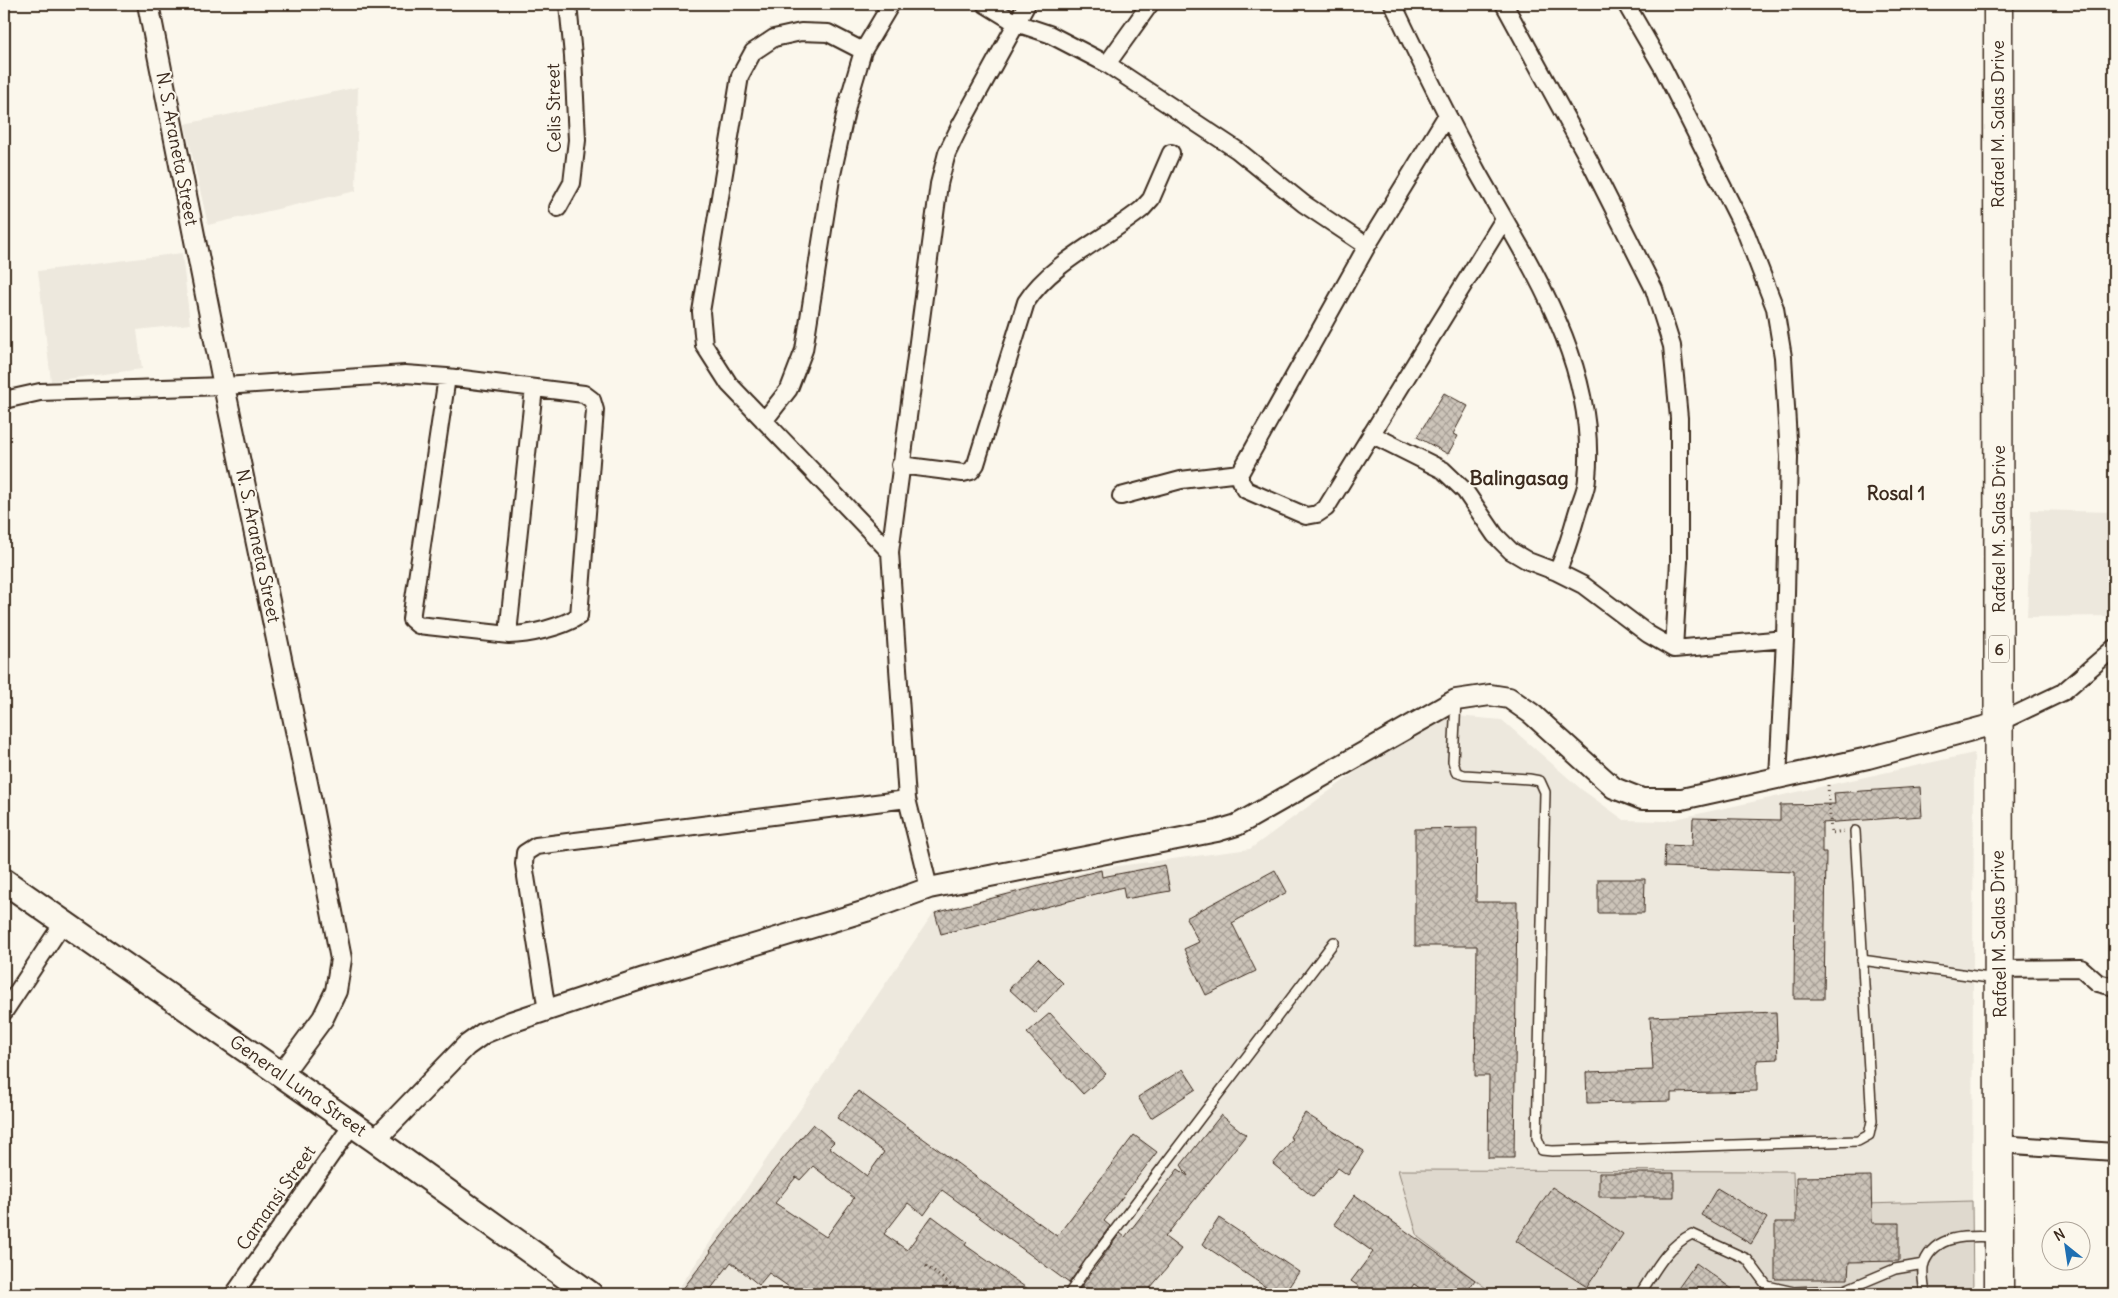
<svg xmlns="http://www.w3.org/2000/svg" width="2118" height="1298" font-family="Delius,sans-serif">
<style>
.built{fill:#ede8dd}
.green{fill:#dfd9ce;stroke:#8d8276}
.building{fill:url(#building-cross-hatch);stroke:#3b2a1e;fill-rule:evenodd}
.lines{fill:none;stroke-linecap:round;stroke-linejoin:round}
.service-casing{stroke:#3b2a1e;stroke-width:12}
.minor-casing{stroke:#3b2a1e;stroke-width:20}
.tertiary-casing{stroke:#3b2a1e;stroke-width:24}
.secondary-casing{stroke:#3b2a1e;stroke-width:28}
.trunk-casing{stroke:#3b2a1e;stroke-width:31}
.path{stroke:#3b2a1e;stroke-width:3;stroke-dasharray:1 4;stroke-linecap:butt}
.service{stroke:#fbf7ec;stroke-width:9}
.minor{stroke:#fbf7ec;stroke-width:16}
.tertiary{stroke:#fbf7ec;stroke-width:20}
.secondary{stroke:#fbf7ec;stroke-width:24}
.trunk{stroke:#fbf7ec;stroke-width:28}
.labels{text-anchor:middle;stroke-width:4;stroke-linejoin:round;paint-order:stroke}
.shield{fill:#fbf7ec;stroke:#75685c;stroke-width:1}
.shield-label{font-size:16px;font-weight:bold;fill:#3b2a1e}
.street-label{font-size:18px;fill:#3b2a1e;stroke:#fbf7ec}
.neighbourhood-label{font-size:19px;font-weight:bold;fill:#3b2a1e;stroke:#fbf7ec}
.quarter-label{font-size:20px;font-weight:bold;fill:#3b2a1e;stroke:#fbf7ec}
</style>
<defs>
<pattern id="building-cross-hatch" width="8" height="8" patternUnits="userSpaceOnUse" patternTransform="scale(1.25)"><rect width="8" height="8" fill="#ccc4b9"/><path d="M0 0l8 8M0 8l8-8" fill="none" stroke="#a79f96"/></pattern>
</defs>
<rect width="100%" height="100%" fill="#fbf7ec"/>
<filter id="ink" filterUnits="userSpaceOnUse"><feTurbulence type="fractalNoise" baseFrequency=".02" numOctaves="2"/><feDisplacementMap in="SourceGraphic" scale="10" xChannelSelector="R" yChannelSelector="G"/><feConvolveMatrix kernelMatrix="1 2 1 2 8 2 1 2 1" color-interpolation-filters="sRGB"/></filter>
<g filter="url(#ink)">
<!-- built -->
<path class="built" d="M358,87L356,191L208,225L185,124Z
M182,253L190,324L137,330L142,369L51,381L38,271Z
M2031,510L2114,512V616L2027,617Z
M1445,715L1502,720L1581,789L1624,820L1666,821L1974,753L1972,1201L1794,1206L1793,1171L1418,1237L1494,1294H675L934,912L1095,869L1250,849L1394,744Z"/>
<!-- green -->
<path class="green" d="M1398,1170L1793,1171L1794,1206L1972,1201L1973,1294H1494L1418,1237Z"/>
<!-- building -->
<path class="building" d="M1444,393L1468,406L1453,434L1458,436L1448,454L1417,437Z
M1920,787L1922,816L1822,823V852H1826L1824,999H1794L1795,872L1664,867L1665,845L1692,846L1693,818L1780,820V805L1835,804L1834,793Z
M1477,828L1476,902H1517L1514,1158H1488L1489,1076H1475L1477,946H1415V829Z
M1165,865L1170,891L1125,899L1123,887L941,934L935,913L1101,870L1102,877Z
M1275,870L1287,892L1232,923L1256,971L1206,995L1184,949L1199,942L1186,918Z
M1598,879H1645L1644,913H1598Z
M1038,958L1063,983L1035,1013L1009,989Z
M1776,1012L1778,1059L1757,1060V1091L1671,1093V1101L1587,1103L1586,1072L1653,1070L1650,1017Z
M1050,1013L1106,1074L1083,1094L1027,1033Z
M1183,1069L1196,1089L1151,1118L1138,1097Z
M858,1091L1057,1236L1134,1135L1157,1152L1104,1221L1110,1226L1069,1283L942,1190L924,1215L908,1203L884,1234L907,1250L932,1216L967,1242L965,1245L1035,1294H788L792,1289L769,1273L759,1285L731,1262L707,1294H679L711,1252L710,1251L782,1160L813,1124L834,1142L829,1147L867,1176L884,1152L837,1118ZM813,1166L854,1198L826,1237L775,1203L796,1177L800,1180Z
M1305,1113L1364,1151L1348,1175L1338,1168L1313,1197L1273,1164L1293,1139L1290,1137Z
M1221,1115L1246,1135L1165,1237L1181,1249L1167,1268L1145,1294H1076L1120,1233L1125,1237L1178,1169L1188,1176L1181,1165Z
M1599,1173H1674V1197H1599Z
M1871,1176L1872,1223H1899V1261L1849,1262L1848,1279H1775V1222H1796V1177Z
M1552,1187L1623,1234L1587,1287L1516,1241Z
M1717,1188L1767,1218L1751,1244L1701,1215Z
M1355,1195L1475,1280L1465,1294H1428L1414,1284L1407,1294H1370L1351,1281L1373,1252L1334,1224Z
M1219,1218L1299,1272L1284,1294H1276L1202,1244Z
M1696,1263L1739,1294H1674Z"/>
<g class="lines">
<!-- service casing -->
<g class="service-casing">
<path id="service" d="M1456,700L1453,761L1456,772L1464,775L1529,779L1540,781L1545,792L1537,1138L1542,1150L1552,1151L1858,1141L1869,1135L1872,1121L1855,831
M1862,960L1996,979
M1069,1294L1089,1264L1334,942
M1640,1294C1655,1271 1666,1247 1692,1234L1747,1259L1767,1286L1794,1292L1845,1290L1895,1269L1924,1264
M1925,1294C1924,1286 1921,1271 1924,1263C1936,1233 1970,1236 1996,1237"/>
</g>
<!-- minor casing -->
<g class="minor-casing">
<path id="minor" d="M985,4L1016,23L1049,34L1107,64L1237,150L1304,204L1367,246
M1393,4C1420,61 1448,118 1478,173C1531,267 1598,365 1587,478C1587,488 1582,498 1579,507C1572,529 1567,551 1557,572
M1504,4L1589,160L1654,289L1672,346L1679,418V561L1674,649
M1626,4L1663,68L1746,233L1775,308L1783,357L1789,457L1785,639L1778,778
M863,51L828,33L801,32L774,38L753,52L740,76L701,312L704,345L729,384L890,552
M1107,64L1150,4
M1447,115L1367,246L1240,473V481L1246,490L1306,516L1317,514L1326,508L1504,219
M558,208L572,183L577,140L573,56L568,4
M447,377L411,619L418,625L509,635
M4,400L40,392L224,386L405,374L447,377L584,394L592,400L595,410L579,616C562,627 529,635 509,635V624L534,388
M764,421L789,389L804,350L831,179L848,102L863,51L891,4
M1371,434L1443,470L1465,491L1495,535L1511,551L1528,561L1557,572L1583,585L1648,634L1674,649L1785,639
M900,465L963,473L971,471L976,464L1026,302C1052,262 1105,239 1142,209L1151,199L1171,153
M1121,496L1181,480L1240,473
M1998,723L2063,692L2114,648
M929,888L907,799L890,552L939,184L947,153L960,126L1027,4
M2000,969L2081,968L2098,983L2114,987
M547,1011L524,864L525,853L536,846L907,799
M4,1012L63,923
M1999,1144L2114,1152
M234,1294L352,1125"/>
</g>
<!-- tertiary casing -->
<g class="tertiary-casing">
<path id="tertiary" d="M148,4L224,386L311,802L341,959L336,991L323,1018L281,1075
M375,1140L466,1046L484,1033L511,1022L644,978L866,911L929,888L1217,831L1237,825L1456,700L1490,695L1509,698L1532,714L1614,788L1642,799H1682L1868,758L1998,723"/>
</g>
<!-- secondary casing -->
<g class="secondary-casing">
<path id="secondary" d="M4,881L375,1140L590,1294"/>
</g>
<!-- trunk casing -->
<g class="trunk-casing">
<path id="trunk" d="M1998,4L1999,1294"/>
</g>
<!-- path -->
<path class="path" d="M1828,785L1831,833L1844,831
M926,1266L963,1294"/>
<!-- service -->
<use href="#service" class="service"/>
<!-- minor -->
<use href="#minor" class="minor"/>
<!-- tertiary -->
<use href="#tertiary" class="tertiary"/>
<!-- secondary -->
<use href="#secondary" class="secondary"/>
<!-- trunk -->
<use href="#trunk" class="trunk"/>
</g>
</g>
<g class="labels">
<!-- shield labels -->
<rect class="shield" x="1989" y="635.5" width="20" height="27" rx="4"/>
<g class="shield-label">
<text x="1999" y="655">6</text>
</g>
<!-- street labels -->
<g class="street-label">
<text transform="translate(554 108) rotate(-91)" y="6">Celis Street</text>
<text transform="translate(1998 124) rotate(-90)" y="6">Rafael M. Salas Drive</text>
<text transform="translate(177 149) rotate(79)" y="6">N. S. Araneta Street</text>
<text transform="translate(1999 529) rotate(-90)" y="6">Rafael M. Salas Drive</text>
<text transform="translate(258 546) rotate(78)" y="6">N. S. Araneta Street</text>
<text transform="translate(1999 934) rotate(-91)" y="6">Rafael M. Salas Drive</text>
<text transform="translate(298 1086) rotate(35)" y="6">General Luna Street</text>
<text transform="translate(276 1198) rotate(-55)" y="6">Camansi Street</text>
</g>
<!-- neighbourhood labels -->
<g class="neighbourhood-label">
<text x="1896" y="500">Rosal 1</text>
</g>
<!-- quarter labels -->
<g class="quarter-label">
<text x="1519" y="485">Balingasag</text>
</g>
</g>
<!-- margin -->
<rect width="2118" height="1298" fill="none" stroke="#fbf7ec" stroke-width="20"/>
<rect x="10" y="10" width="2098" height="1278" fill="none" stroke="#3b2a1e" stroke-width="2" filter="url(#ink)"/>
<!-- north arrow -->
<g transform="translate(2066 1246) rotate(330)"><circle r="24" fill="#fbf7ec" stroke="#aea59a"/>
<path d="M0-4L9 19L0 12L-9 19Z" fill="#1f6fb2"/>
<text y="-8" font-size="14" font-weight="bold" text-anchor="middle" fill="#3b2a1e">N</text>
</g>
</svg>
